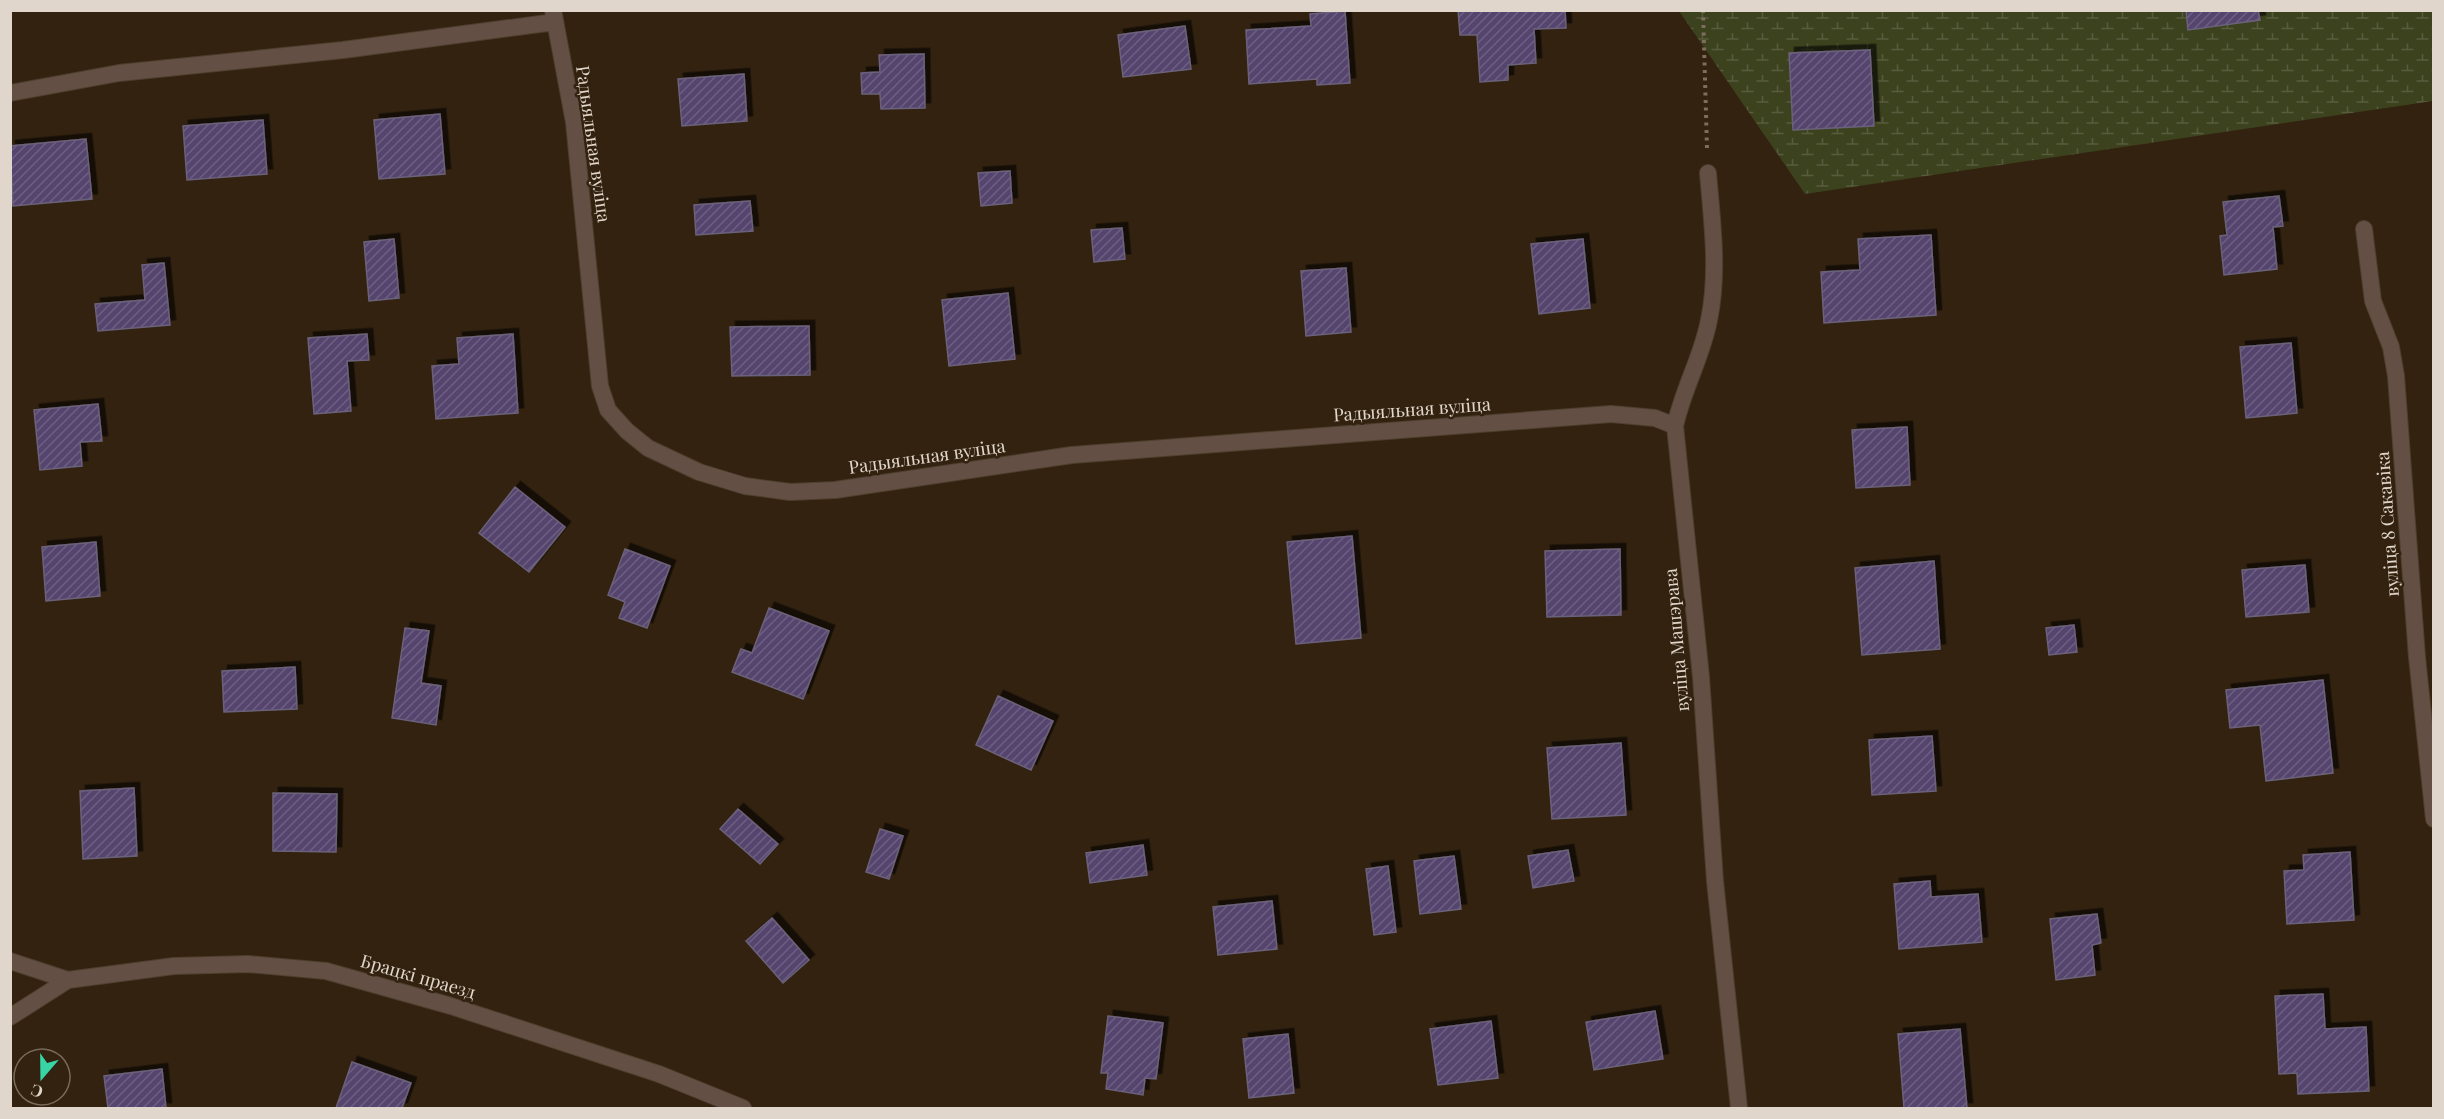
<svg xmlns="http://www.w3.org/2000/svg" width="2444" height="1119" font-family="'Playfair Display',serif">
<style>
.wetland{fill:url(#wetland-marsh)}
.building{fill:url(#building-hatch);stroke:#6b627a;stroke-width:1.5;filter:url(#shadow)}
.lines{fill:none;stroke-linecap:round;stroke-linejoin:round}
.minor-casing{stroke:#4e3f2d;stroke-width:18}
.path{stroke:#7c6e5e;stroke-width:4;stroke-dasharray:3 4.5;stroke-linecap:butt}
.minor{stroke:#644f45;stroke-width:16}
.labels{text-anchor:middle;stroke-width:5;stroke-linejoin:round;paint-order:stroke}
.street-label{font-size:18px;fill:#e1d6cb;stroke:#32220f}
</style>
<defs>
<pattern id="wetland-marsh" width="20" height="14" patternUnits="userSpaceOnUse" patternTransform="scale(1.5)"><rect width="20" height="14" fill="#3c411e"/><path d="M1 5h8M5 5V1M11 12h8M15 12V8" fill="none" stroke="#585c3d"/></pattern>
<pattern id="building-hatch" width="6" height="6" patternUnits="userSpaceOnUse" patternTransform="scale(1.5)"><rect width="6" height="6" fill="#55446e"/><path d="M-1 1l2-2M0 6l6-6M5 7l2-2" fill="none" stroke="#6d5e81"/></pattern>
<filter id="shadow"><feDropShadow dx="5.5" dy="-5.5" stdDeviation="0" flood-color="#0009"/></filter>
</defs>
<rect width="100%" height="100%" fill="#32220f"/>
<!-- wetland -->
<path class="wetland" d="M1679,11H2433V101L1805,194Z"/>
<!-- building -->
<path class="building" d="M1458,10H1565L1566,28L1534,29L1536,63L1508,65V80L1480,82L1477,35H1460Z
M2186,10H2258L2260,20L2188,30Z
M1345,11L1350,83L1317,85V79L1249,84L1246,30L1311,26L1310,14Z
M1185,26L1191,69L1123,77L1118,35Z
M1870,50L1874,126L1793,130L1789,53Z
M924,54L925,108L881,109L880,94H862L861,73L880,72L879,55Z
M744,74L747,121L682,126L678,79Z
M440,114L445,174L379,179L374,120Z
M263,120L267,174L187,180L183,126Z
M86,139L92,199L13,206L10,146Z
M1010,171L1012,203L981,206L978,173Z
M2279,196L2283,226L2273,227L2277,269L2224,275L2220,236L2227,235L2223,202Z
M750,201L753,231L696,235L694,205Z
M1122,228L1125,259L1094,262L1091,230Z
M1931,235L1936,315L1824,323L1821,272L1860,270L1858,239Z
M394,239L399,298L369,301L364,242Z
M1583,239L1590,308L1539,314L1531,244Z
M164,263L170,325L98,331L95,304L145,300L142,265Z
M1346,268L1351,332L1306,336L1301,271Z
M1008,293L1015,359L949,366L942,300Z
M809,326L810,375L732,376L730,327Z
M367,334L369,360L347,361L351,411L314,414L308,338Z
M513,334L518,413L436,419L432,366L459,364L457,338Z
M2291,343L2297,413L2246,418L2240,347Z
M98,404L102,441L80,442L82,466L40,470L34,410Z
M1907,427L1910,485L1856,488L1852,430Z
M515,487L565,527L529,572L479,533Z
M1352,536L1361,638L1296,644L1287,542Z
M96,542L100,596L46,601L42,547Z
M625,549L670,566L647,628L619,618L625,602L608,595Z
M1620,549L1621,615L1547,617L1545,551Z
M1934,561L1940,649L1862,655L1855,568Z
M2305,565L2309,612L2246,617L2242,570Z
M769,608L829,631L803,699L732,672L741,649L752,653Z
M2074,625L2077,652L2049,655L2046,628Z
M405,628L429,631L421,683L441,686L436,725L392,718Z
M295,667L297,709L224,712L222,671Z
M2323,680L2333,773L2266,781L2260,725L2230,728L2226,690Z
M998,696L1053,721L1031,770L976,745Z
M1932,736L1936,791L1872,795L1869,740Z
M1621,743L1626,815L1552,819L1547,748Z
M134,788L137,856L83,859L80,791Z
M273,793L337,794L336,852L273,851Z
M738,809L778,844L760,864L720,829Z
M880,829L903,836L889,879L866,872Z
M1143,845L1147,875L1090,883L1086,853Z
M1568,850L1574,881L1533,888L1528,856Z
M2350,852L2354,920L2287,924L2284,871L2304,870L2303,855Z
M1454,856L1461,909L1420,914L1414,861Z
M1388,866L1396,932L1374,935L1366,869Z
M1930,881L1931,897L1978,894L1982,942L1899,949L1894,884Z
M1272,901L1277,949L1218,955L1213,907Z
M2097,914L2101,943L2092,945L2095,975L2056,980L2050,919Z
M772,918L809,960L783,983L746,941Z
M2323,994L2325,1029L2366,1027L2369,1091L2298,1094L2297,1073L2279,1074L2275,996Z
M1655,1011L1663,1059L1594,1070L1586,1022Z
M1108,1016L1163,1023L1156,1079L1145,1078L1143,1095L1106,1089L1108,1073H1101Z
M1491,1021L1498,1078L1438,1085L1430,1029Z
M1960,1029L1967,1108H1904L1898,1034Z
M1288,1034L1294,1093L1249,1098L1243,1039Z
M352,1062L411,1083L402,1108H336Z
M162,1069L166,1108H108L104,1076Z"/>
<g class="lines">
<!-- minor casing -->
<g class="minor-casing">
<path id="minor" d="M553,10L574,122L600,386L608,410L627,431L648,448L699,472L745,486L790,492L835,490L1072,455L1611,414L1655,418L1675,426
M10,93L119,73L343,50L555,22
M1708,173C1712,221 1719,272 1709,320C1702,357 1683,389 1675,426L1701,677L1715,881L1739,1108
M2364,229L2373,301L2391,347L2396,376L2417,657L2434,819
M10,961L68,980L174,966L248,964L326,971L451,1006L659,1074L743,1108
M10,1017L68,980"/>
</g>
<!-- path -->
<path class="path" d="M1703,10L1707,148"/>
<!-- minor -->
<use href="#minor" class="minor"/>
</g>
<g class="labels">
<!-- street labels -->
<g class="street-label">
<text transform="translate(593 144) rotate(82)" y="6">Радыяльная вуліца</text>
<text transform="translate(1412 410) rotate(-4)" y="6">Радыяльная вуліца</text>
<text transform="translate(927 457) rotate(-8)" y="6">Радыяльная вуліца</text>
<text transform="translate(2388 524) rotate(-94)" y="6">вуліца 8 Сакавіка</text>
<text transform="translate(1677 640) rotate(-95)" y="6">вуліца Машэрава</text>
<text transform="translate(418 977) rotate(16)" y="6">Брацкі праезд</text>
</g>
</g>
<!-- border -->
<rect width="2444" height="1119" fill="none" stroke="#e1d6cb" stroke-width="24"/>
<!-- north arrow -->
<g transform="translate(42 1077) rotate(200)"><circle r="28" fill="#32220f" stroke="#786a5a" stroke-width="1.5"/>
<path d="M0-4.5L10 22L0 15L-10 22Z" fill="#39d4a5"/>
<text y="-9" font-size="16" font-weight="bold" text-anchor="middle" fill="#e1d6cb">С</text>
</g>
</svg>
